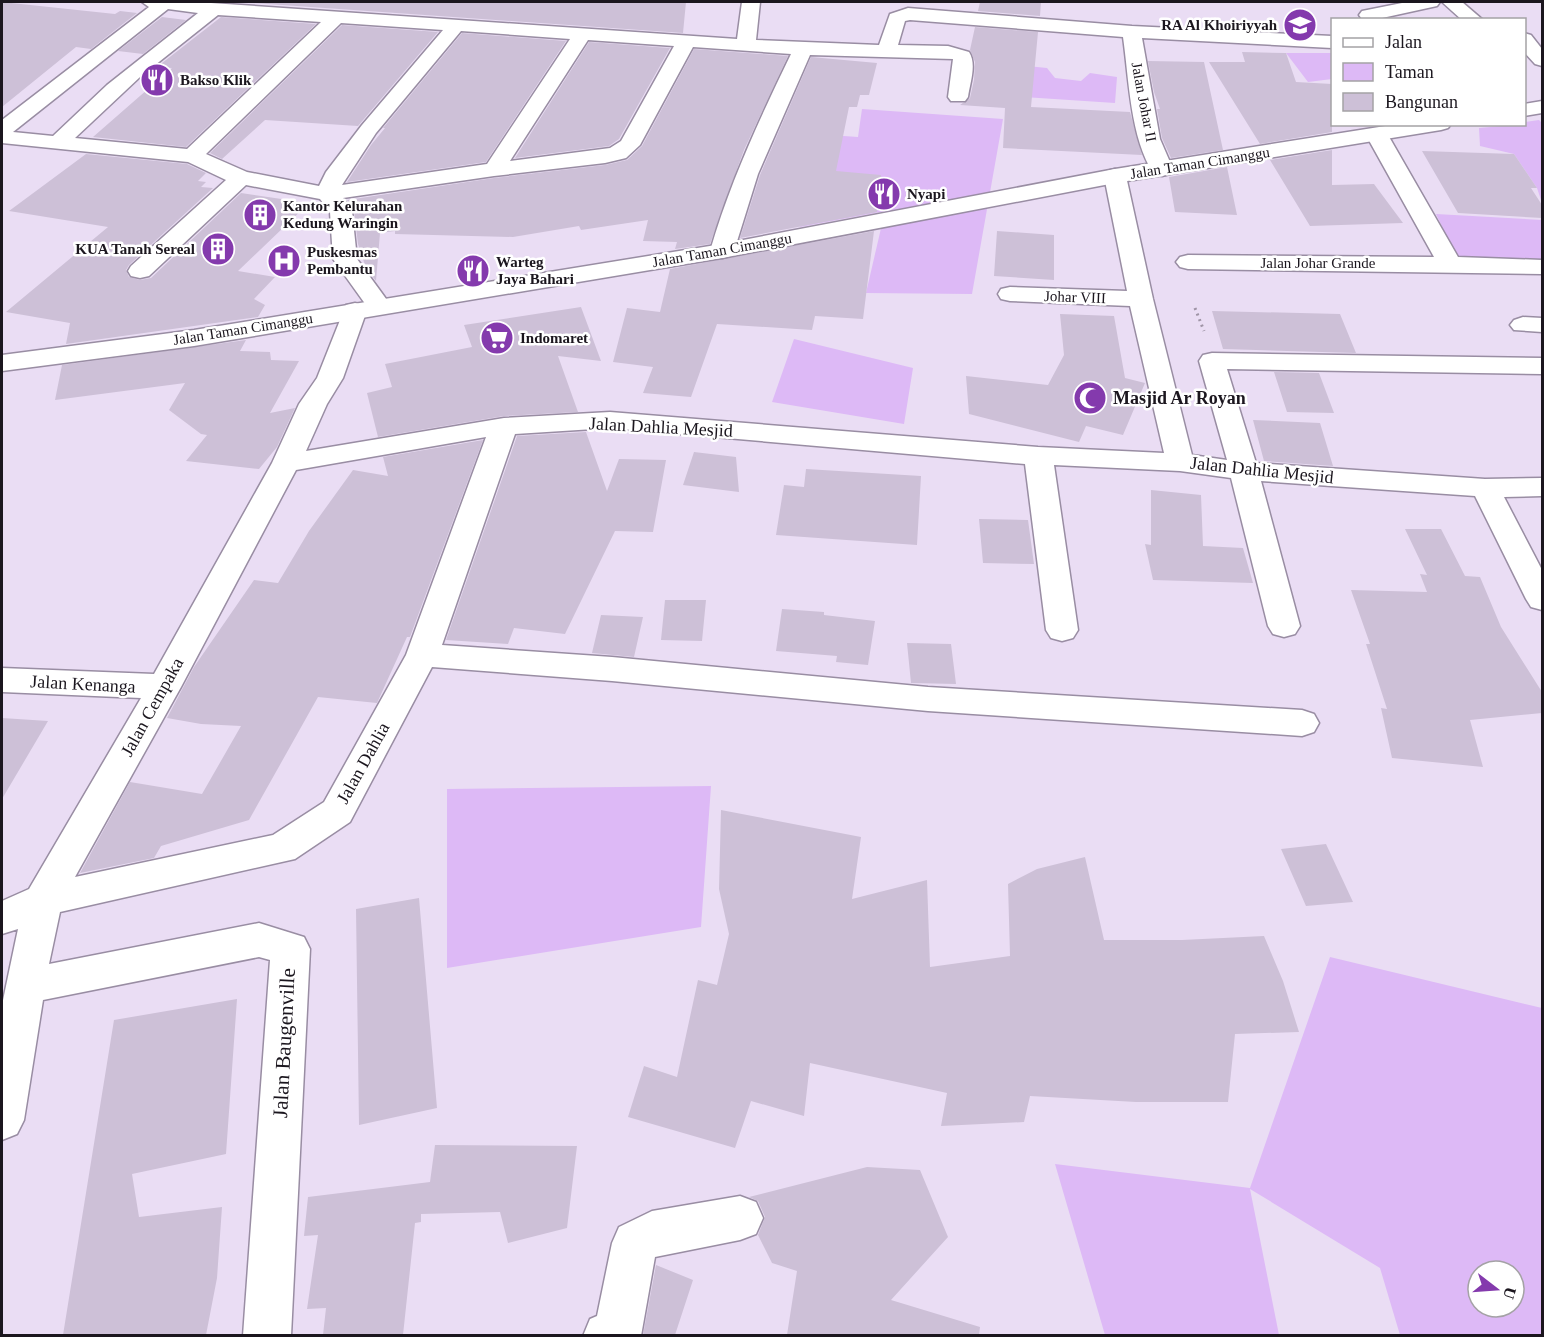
<svg xmlns="http://www.w3.org/2000/svg" width="1544" height="1337" font-family="Georgia,serif">
<style>
.green{fill:#ddb9f6;fill-rule:evenodd}
.building{fill:#cdc0d7}
.lines{fill:none;stroke-linecap:round;stroke-linejoin:round}
.minor-casing{stroke:#998da3;stroke-width:3}
.tertiary-casing{stroke:#998da3;stroke-width:3}
.path{stroke:#9f94a6;stroke-width:3;stroke-dasharray:2 4;stroke-linecap:butt}
.minor{fill:#fff;fill-rule:evenodd}
.tertiary{fill:#fff;fill-rule:evenodd}
.labels{text-anchor:middle;stroke-width:5;stroke-linejoin:round;paint-order:stroke}
.far-poi-label{font-size:15px;font-weight:bold;fill:#1b161e;stroke:#fff;text-anchor:start}
.far-street-label{font-size:15px;fill:#1b161e;stroke:#fff}
.poi-label{font-size:18px;font-weight:bold;fill:#1b161e;stroke:#fff;text-anchor:start}
.street-label{font-size:18px;fill:#1b161e;stroke:#fff}
.near-street-label{font-size:21px;fill:#1b161e;stroke:#fff}
</style>
<rect width="100%" height="100%" fill="#eaddf4"/>
<!-- green -->
<path class="green" d="M1286,53H1332V79L1308,82Z
M1017,65L1047,68L1055,78L1081,81L1090,73L1117,77L1115,103L1010,96Z
M862,109L1003,119L972,294L866,293L885,211L800,227L832,149L786,132L858,137Z
M1539,120L1542,123V203L1537,188L1514,154L1480,146L1479,128L1524,124L1525,122Z
M1436,214L1542,220V265L1458,261Z
M794,339L913,368L904,424L772,402Z
M711,786L701,927L447,968V789Z
M1330,957L1542,1008V1335H1400L1380,1268L1250,1189L1279,1335H1105L1055,1164L1250,1188ZM1478,1271H1514V1307H1478Z"/>
<!-- building -->
<path class="building" d="M2,2L115,14L120,11L137,13L91,49L76,47L2,107Z
M239,2H686L683,33Z
M980,2H1041L1040,16L978,11Z
M162,17L186,20L143,54L118,51Z
M221,17L316,24L186,147L93,137L172,68L157,67Z
M342,25L438,32L358,126L265,120L222,159L210,153Z
M975,27L1038,32L1031,107L1130,112L1142,155L1003,148L1005,108L960,105L970,98L974,80L975,62L970,50Z
M462,33L566,41L486,162L347,182L371,145L385,128H383Z
M589,42L670,48L619,139L609,146L515,158Z
M694,49L788,56L744,150L710,244L675,249L677,242L643,241L648,220L581,230L579,226L513,237L395,234V231L380,233L376,281L366,268L358,244L354,211L347,200L494,178L605,165L627,160L642,146Z
M1242,52L1286,53L1296,82L1332,84V132L1260,144L1209,62H1245Z
M811,57L877,63L869,95H860L857,107H849L836,171L881,175L877,212L740,238L760,175Z
M1148,61L1204,62L1223,150L1171,158L1162,138L1157,109H1160L1154,92Z
M1332,150V185L1374,184L1403,223L1310,226L1270,160Z
M1422,151L1514,154L1537,188H1531L1542,205V218L1458,213Z
M86,154L187,164L206,173L198,181L206,182L201,187L213,188L129,265L126,270L129,277L140,280L151,278L241,193L309,203L238,271L275,277L254,299L265,305L258,317L66,344L70,323L6,312L108,227L9,211Z
M1227,167L1237,215L1175,212L1169,177Z
M874,231L863,319L815,316L812,330L717,324L691,397L643,393L653,367L613,362L627,308L660,312L670,269Z
M997,231L1054,235V280L994,276Z
M581,307L601,361L558,356L578,412L504,416L378,437L367,393L392,387L385,364L472,347L464,325Z
M1212,311L1340,314L1356,353L1223,349Z
M1060,314L1114,316L1125,378L1145,383L1123,435L1086,426L1079,442L969,414L966,376L1048,385L1064,355Z
M246,340L240,351L270,352L271,360L299,361L270,413L295,408L277,447L259,469L186,461L207,435L201,434L169,410L185,383L55,400L62,365Z
M1274,372L1319,373L1334,413L1287,412Z
M1253,420L1320,423L1333,466L1264,461Z
M586,432L607,491L619,459L666,460L653,532L615,531L565,634L514,628L508,644L446,640L517,436Z
M483,440L410,637H407L377,703L318,697L249,820L161,846L154,858L80,873L130,782L202,794L241,726L201,724L167,718L194,667L254,580L278,583L309,531L353,470L388,476L383,457Z
M694,452L736,457L739,492L683,485Z
M806,469L921,476L917,545L776,535L784,485L804,487Z
M1151,490L1201,495L1203,546L1243,548L1253,583L1153,580L1145,544L1151,545Z
M979,519L1028,520L1034,564L983,563Z
M1405,529H1441L1465,576L1480,577L1501,627L1542,692V713L1470,720L1483,767L1392,758L1381,708L1387,709L1366,644H1370L1351,590L1427,592L1420,574L1427,575Z
M665,600H706L702,641L661,640Z
M782,609L824,612V615L875,621L868,665L836,662L837,656L776,651Z
M601,615L643,617L634,657L592,653Z
M907,643L951,644L956,684L911,683Z
M2,718L48,721L2,799Z
M721,810L861,837L852,899L927,880L930,967L1010,956L1008,884L1037,869L1085,857L1104,940H1182L1264,936L1283,981L1299,1032L1235,1034L1228,1102H1136L1030,1096L1024,1122L941,1126L947,1093L810,1063L804,1116L751,1101L735,1148L628,1117L644,1066L677,1077L698,980L717,985L729,934L719,889Z
M1326,844L1353,902L1306,906L1281,849Z
M419,898L437,1108L359,1125L356,909Z
M237,999L226,1154L132,1174L139,1217L222,1207L217,1278L206,1335H63L114,1020Z
M435,1145L577,1146L567,1228L508,1243L500,1212L421,1214V1222L415,1223L403,1335H323L326,1308L307,1309L318,1235L304,1236L308,1197L430,1182Z
M867,1167L920,1170L948,1237L891,1300L980,1327L979,1335H787L797,1271L772,1263L758,1235L765,1217L758,1201L749,1197Z
M656,1265L693,1280L675,1335H643Z"/>
<g class="lines">
<!-- minor casing -->
<g class="minor-casing">
<path id="minor" d="M142,2H196L737,39L742,2H760L756,40L879,45L890,14L908,8L1132,26L1332,36V48L1142,38L1160,139L1173,169L1170,174L1162,176L1154,174C1130,139 1129,78 1123,37L910,20L905,21L898,45L948,46L969,52C977,64 970,83 968,97L965,101H951L948,97L953,59L810,55L758,174L734,251L730,256L722,258L714,256L710,251C730,182 760,118 791,54L693,47L640,145L626,158L605,163L494,176L343,198L352,211L357,259L392,307L389,312L380,314L371,312L333,259L330,212L320,199L246,185L149,276L140,278L131,276L128,271L131,266L226,180L188,162L2,143V120L149,7ZM168,9L198,13L107,85L53,136L13,132ZM218,15L321,22L187,149L75,138L140,77ZM341,23L443,30L362,125L326,172L319,186L247,172L206,154ZM461,31L570,39L487,164L342,185L376,133ZM588,40L674,46L621,141L610,148L510,161Z
M1407,2H1440L1437,6L1373,20L1362,19L1359,15L1362,11Z
M1442,2H1462L1483,20H1462Z
M1524,33L1531,35L1542,49V66L1535,64L1524,52Z
M1377,129L1384,131L1388,135L1458,257L1542,260V274L1188,269L1180,267L1176,262L1180,257L1188,255L1434,257L1366,135L1370,131Z
M1115,169L1123,171L1126,176L1153,299L1192,455L1227,460L1199,361L1203,355L1212,353L1542,358V374L1227,369L1256,463L1485,479L1542,478V496L1504,497L1542,570V610L1531,607L1526,599L1475,496L1261,481L1300,626L1295,634L1284,637L1273,634L1268,626L1231,478L1180,471L1054,465L1078,630L1073,638L1062,641L1051,638L1046,630L1025,464L610,428L515,434L442,645L612,657L928,687L1302,710L1314,714L1319,723L1314,732L1302,736L928,711L612,681L432,667L350,822L295,859L60,912L49,964L259,923L304,937L310,949L291,1336H243L270,960L259,957L43,1000L24,1120L17,1134L2,1140V1005L18,929L2,934V901L29,889L141,698L2,692V668L154,674L272,463L299,404L317,378L346,305L355,303L364,305L367,310L343,378L327,404L306,451L504,418L610,412L1038,447L1164,453L1130,306L1010,301L1001,299L998,294L1001,289L1010,287L1127,291L1104,176L1107,171ZM486,437L406,655L324,802L273,835L75,877L181,687L296,470Z
M1523,317L1542,318V332L1514,330L1510,325L1514,320Z
M740,1196L756,1202L763,1218L756,1234L740,1240L655,1257L641,1336H583L590,1319L597,1316L612,1243L619,1227L652,1211Z"/>
</g>
<!-- tertiary casing -->
<g class="tertiary-casing">
<path id="tertiary" d="M1542,101V113L1524,116V104Z
M1398,124H1451L1448,128L1441,130L1115,183L722,258L194,346L2,371V355L194,330L722,244L1115,169Z"/>
</g>
<!-- path -->
<path class="path" d="M1195,308L1204,331"/>
<!-- minor -->
<use href="#minor" class="minor"/>
<!-- tertiary -->
<use href="#tertiary" class="tertiary"/>
</g>
<!-- icons -->
<defs>
<g id="school-disc" transform="scale(1.725)"><circle r="9.5" fill="#843aad" stroke="#fff"/><path d="M0-5L7-2L0 1L-7-2ZM-4 1L0 2.5L4 1V4Q0 6-4 4Z" fill="#fff"/></g>
<g id="restaurant-disc" transform="scale(1.725)"><circle r="9.5" fill="#843aad" stroke="#fff"/><path d="M-5-6h1v4h1v-4h1v4h1v-4h1v5L-1.5 .5V6h-2V.5L-5-1ZM5-6V6H3V1.5H1.5Q1.5-4 5-6Z" fill="#fff"/></g>
<g id="building-disc" transform="scale(1.725)"><circle r="9.5" fill="#843aad" stroke="#fff"/><path d="M-4-6H4V6H1V3H-1V6H-4ZM-2.5-4.3h1.7v1.8h-1.7ZM.8-4.3h1.7v1.8H.8ZM-2.5-1h1.7V.8h-1.7ZM.8-1h1.7V.8H.8Z" fill="#fff"/></g>
<g id="hospital-disc" transform="scale(1.725)"><circle r="9.5" fill="#843aad" stroke="#fff"/><path d="M-5-5h3v3.5h4V-5h3V5h-3V1.5h-4V5h-3Z" fill="#fff"/></g>
<g id="supermarket-disc" transform="scale(1.725)"><circle r="9.5" fill="#843aad" stroke="#fff"/><path d="M-6-5.5h2.5l.6 2H6L4.5 2H-2.5L-4.4-4H-6ZM-1.5 3.2a1.3 1.3 0 1 0 .1 0ZM3 3.2a1.3 1.3 0 1 0 .1 0Z" fill="#fff"/></g>
<g id="mosque-disc" transform="scale(1.725)"><circle r="9.5" fill="#843aad" stroke="#fff"/><path d="M3.5-4.9A6 6 0 1 0 3.5 4.9A5 5 0 1 1 3.5-4.9Z" fill="#fff"/></g>
</defs>
<g fill-rule="evenodd">
<use href="#school-disc" x="1300" y="25"/>
<use href="#restaurant-disc" x="157" y="80"/>
<use href="#restaurant-disc" x="884" y="194"/>
<use href="#building-disc" x="260" y="215"/>
<use href="#building-disc" x="218" y="249"/>
<use href="#hospital-disc" x="284" y="261"/>
<use href="#restaurant-disc" x="473" y="271"/>
<use href="#supermarket-disc" x="497" y="338"/>
<use href="#mosque-disc" x="1090" y="398"/>
</g>
<g class="labels">
<!-- far-poi labels -->
<g class="far-poi-label">
<text x="1277" y="30" text-anchor="end">RA Al Khoiriyyah</text>
<text x="180" y="85">Bakso Klik</text>
<text x="907" y="199">Nyapi</text>
<text x="283" y="211">Kantor Kelurahan<tspan x="283" dy="17">Kedung Waringin</tspan></text>
<text x="195" y="254" text-anchor="end">KUA Tanah Sereal</text>
<text x="307" y="257">Puskesmas<tspan x="307" dy="17">Pembantu</tspan></text>
<text x="496" y="267">Warteg<tspan x="496" dy="17">Jaya Bahari</tspan></text>
<text x="520" y="343">Indomaret</text>
</g>
<!-- far-street labels -->
<g class="far-street-label">
<text transform="translate(1144 102) rotate(79)" y="5">Jalan Johar II</text>
<text transform="translate(1200 163) rotate(-9)" y="5">Jalan Taman Cimanggu</text>
<text transform="translate(722 250) rotate(-10)" y="5">Jalan Taman Cimanggu</text>
<text x="1318" y="268">Jalan Johar Grande</text>
<text transform="translate(1075 297) rotate(2)" y="5">Johar VIII</text>
<text transform="translate(243 329) rotate(-9)" y="5">Jalan Taman Cimanggu</text>
</g>
<!-- poi labels -->
<g class="poi-label">
<text x="1113" y="404">Masjid Ar Royan</text>
</g>
<!-- street labels -->
<g class="street-label">
<text transform="translate(661 427) rotate(3)" y="6">Jalan Dahlia Mesjid</text>
<text transform="translate(1262 470) rotate(6)" y="6">Jalan Dahlia Mesjid</text>
<text transform="translate(83 684) rotate(3)" y="6">Jalan Kenanga</text>
<text transform="translate(152 707) rotate(-61)" y="6">Jalan Cempaka</text>
<text transform="translate(363 763) rotate(-61)" y="6">Jalan Dahlia</text>
</g>
<!-- near-street labels -->
<g class="near-street-label">
<text transform="translate(284 1043) rotate(-87)" y="7">Jalan Baugenville</text>
</g>
</g>
<!-- border -->
<rect width="1544" height="1337" fill="none" stroke="#1b161e" stroke-width="6"/>
<!-- legend -->
<rect x="1331" y="18" width="195" height="108" fill="#ffffff" stroke="#a4a2a5" stroke-width="1.5"/>
<rect x="1343" y="38" width="30" height="9" fill="#ffffff" stroke="#a4a2a5" stroke-width="1.5"/>
<text x="1385" y="48" font-size="18" fill="#1b161e">Jalan</text>
<rect x="1343" y="63" width="30" height="18" fill="#ddb9f6" stroke="#a4a2a5" stroke-width="1.5"/>
<text x="1385" y="78" font-size="18" fill="#1b161e">Taman</text>
<rect x="1343" y="93" width="30" height="18" fill="#cdc0d7" stroke="#a4a2a5" stroke-width="1.5"/>
<text x="1385" y="108" font-size="18" fill="#1b161e">Bangunan</text>
<!-- north arrow -->
<g transform="translate(1496 1289) rotate(107)"><circle r="28" fill="#ffffff" stroke="#a4a2a5" stroke-width="1.5"/>
<path d="M0-4.5L10 22L0 15L-10 22Z" fill="#843aad"/>
<text y="-9" font-size="16" font-weight="bold" text-anchor="middle" fill="#1b161e">U</text>
</g>
</svg>
